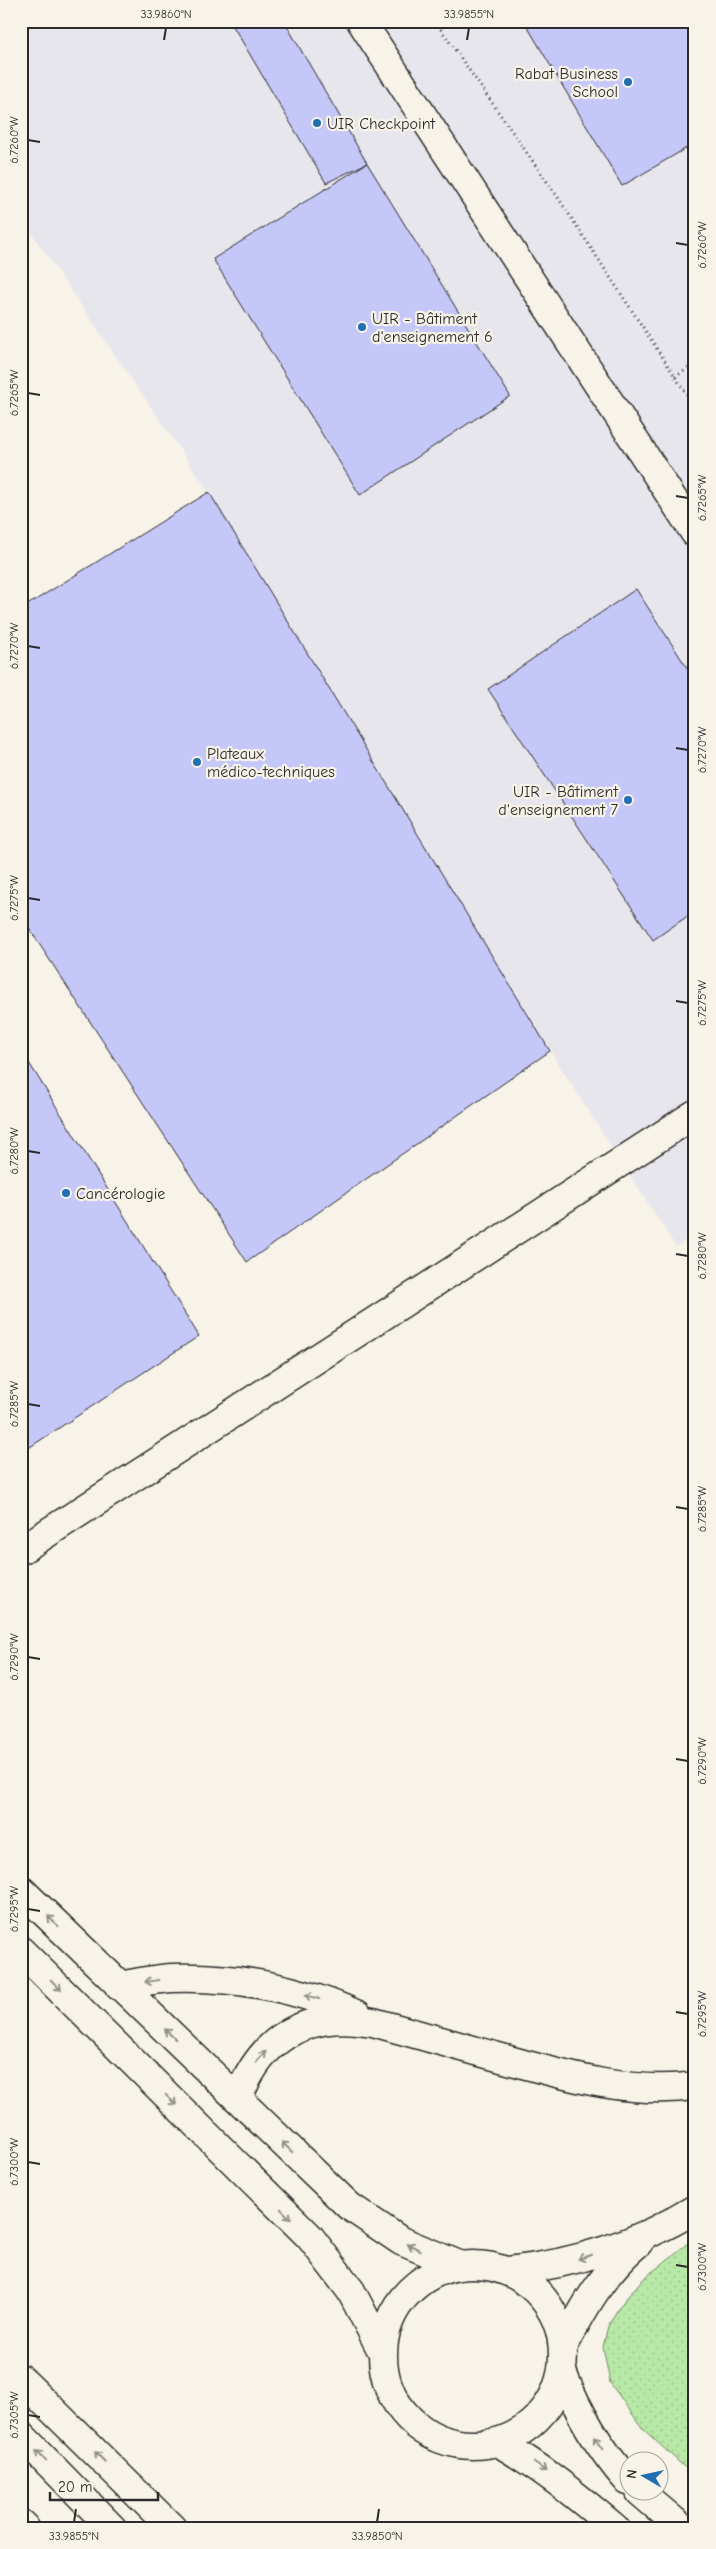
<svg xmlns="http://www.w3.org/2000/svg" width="716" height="2549" font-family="'Comic Neue',sans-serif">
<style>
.built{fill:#e8e6ed}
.grass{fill:url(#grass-dots);stroke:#728a68}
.building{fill:#c5c7f9;stroke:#2b2b2b}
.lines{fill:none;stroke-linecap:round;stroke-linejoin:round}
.minor-casing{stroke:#2b2b2b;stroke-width:31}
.highway-casing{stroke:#2b2b2b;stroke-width:31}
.path{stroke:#2b2b2b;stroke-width:3;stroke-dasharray:1 4;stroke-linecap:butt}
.minor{stroke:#f7f3e8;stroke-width:28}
.highway{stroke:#f7f3e8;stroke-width:28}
.oneway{stroke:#918f8a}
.ticks{fill:none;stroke:#2b2b2b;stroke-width:2}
.poi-dot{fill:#1f6fb2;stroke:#f7f3e8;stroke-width:2}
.labels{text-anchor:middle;stroke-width:4.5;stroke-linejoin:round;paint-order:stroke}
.poi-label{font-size:16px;fill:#2b2b2b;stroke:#f7f3e8;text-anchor:start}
.neatline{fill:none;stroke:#2b2b2b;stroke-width:2}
.ticks-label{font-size:12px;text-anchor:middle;fill:#2b2b2b}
</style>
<defs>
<pattern id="grass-dots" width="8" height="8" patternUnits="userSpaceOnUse" patternTransform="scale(1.25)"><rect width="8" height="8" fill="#b8e8a6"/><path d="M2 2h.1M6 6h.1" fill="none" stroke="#9ec78f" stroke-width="1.8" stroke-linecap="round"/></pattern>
</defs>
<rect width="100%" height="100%" fill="#f7f3e8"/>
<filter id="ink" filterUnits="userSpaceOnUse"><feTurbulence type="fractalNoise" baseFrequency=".02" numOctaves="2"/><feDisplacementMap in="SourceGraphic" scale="10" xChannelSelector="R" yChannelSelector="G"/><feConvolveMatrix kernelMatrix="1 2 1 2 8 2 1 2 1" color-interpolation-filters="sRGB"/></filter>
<g filter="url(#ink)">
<!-- built -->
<path class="built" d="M21,21H695V1234L676,1247L550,1051L209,492L21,218Z"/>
<!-- grass -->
<path class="grass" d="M695,2237V2477L643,2429L610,2383L603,2347L608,2326L619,2307L640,2282Z"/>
<!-- building -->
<path class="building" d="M230,21H284L367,163L326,183Z
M524,21H695V143L622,186Z
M367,163L510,396L360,495L213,259Z
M209,492L550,1051L247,1262L21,916V609Z
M636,589L695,680V911L653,940L488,689Z
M21,1050L199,1336L21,1453Z"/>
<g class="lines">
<!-- minor casing -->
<g class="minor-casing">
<path id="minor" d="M361,21L695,533
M21,1550L695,1114
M21,1890L349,2206L401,2241L459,2265
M21,1951L310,2237L351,2291L382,2351
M119,1986C136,1983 154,1979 172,1978C237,1976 299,1988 358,2015
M238,2099C261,2037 307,2010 373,2022C417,2034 461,2047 505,2059C566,2076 630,2095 695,2086
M383 2355a90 90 0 1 1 180 0a90 90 0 1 1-180 0Z
M508,2271C573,2264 638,2244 695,2209
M563,2348C583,2308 604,2271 639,2242
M562,2372C578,2413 599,2448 628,2481
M498,2442C541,2467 577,2496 615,2528
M640,2492L682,2528"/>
</g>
<!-- highway casing -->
<g class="highway-casing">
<path id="highway" d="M21,2379L172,2528
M21,2435L112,2528
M21,2524L25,2528"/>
</g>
<!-- path -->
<path class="path" d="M435,21L557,196L695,407
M675,377L695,364
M687,395L695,390"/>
<!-- minor -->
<use href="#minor" class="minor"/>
<!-- highway -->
<use href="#highway" class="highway"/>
</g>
<!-- one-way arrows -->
<defs><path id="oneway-shaft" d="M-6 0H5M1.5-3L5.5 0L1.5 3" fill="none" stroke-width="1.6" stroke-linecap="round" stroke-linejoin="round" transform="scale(1.25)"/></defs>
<g class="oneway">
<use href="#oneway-shaft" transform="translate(53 1921) rotate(-136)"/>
<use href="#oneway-shaft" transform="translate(152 1981) rotate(172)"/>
<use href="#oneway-shaft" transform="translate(56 1985) rotate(45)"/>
<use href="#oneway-shaft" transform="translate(312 1997) rotate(-164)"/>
<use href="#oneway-shaft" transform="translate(170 2034) rotate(-136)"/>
<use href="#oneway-shaft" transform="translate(261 2057) rotate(-49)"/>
<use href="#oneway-shaft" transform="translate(171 2100) rotate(45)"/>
<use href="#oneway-shaft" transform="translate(287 2147) rotate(-136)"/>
<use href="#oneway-shaft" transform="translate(286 2214) rotate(45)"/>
<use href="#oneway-shaft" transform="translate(414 2247) rotate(-154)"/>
<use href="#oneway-shaft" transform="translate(585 2257) rotate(162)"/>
<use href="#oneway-shaft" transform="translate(598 2443) rotate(-125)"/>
<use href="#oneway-shaft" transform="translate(41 2456) rotate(-134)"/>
<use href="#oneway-shaft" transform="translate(100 2457) rotate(-135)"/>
<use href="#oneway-shaft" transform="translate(540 2467) rotate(35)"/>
</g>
</g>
<!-- ticks -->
<path class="ticks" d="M164,40L166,28M467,40L469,28M28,140L40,142M676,243L688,245M28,393L40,395M676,496L688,498M28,646L40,648M676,748L688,750M28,898L40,900M676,1001L688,1003M28,1151L40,1153M676,1254L688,1256M28,1404L40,1406M676,1507L688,1509M28,1657L40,1659M676,1759L688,1761M28,1909L40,1911M676,2012L688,2014M28,2162L40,2164M676,2265L688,2267M28,2415L40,2417M74,2522L76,2509M377,2522L379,2509"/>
<!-- markers -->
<g class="poi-dot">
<circle cx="628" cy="82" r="5"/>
<circle cx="317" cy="123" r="5"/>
<circle cx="362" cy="327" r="5"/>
<circle cx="197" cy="762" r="5"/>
<circle cx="628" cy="800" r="5"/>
<circle cx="66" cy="1193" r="5"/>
</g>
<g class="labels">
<!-- poi labels -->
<g class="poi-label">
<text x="618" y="79" text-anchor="end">Rabat Business<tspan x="618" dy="18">School</tspan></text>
<text x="327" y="129">UIR Checkpoint</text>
<text x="372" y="324">UIR - Bâtiment<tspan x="372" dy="18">d'enseignement 6</tspan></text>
<text x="207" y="759">Plateaux<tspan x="207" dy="18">médico-techniques</tspan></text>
<text x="618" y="797" text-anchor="end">UIR - Bâtiment<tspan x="618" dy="18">d'enseignement 7</tspan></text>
<text x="76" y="1199">Cancérologie</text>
</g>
</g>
<!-- margin -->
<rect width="716" height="2549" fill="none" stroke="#f7f3e8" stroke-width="55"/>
<!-- north arrow -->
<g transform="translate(644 2476) rotate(279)"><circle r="24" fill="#f7f3e8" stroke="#a5a39c"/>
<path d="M0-4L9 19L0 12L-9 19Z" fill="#1f6fb2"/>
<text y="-8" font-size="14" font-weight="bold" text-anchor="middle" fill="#2b2b2b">N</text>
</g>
<!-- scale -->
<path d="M50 2492v8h108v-8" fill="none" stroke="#2b2b2b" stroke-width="2.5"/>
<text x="58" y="2492" font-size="15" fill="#2b2b2b" stroke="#f7f3e8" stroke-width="4" paint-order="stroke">20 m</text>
<rect x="28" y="28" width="660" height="2494" class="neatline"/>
<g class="ticks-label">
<text x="166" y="18">33.9860°N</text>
<text x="469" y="18">33.9855°N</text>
<text transform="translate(14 140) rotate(-90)" y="4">6.7260°W</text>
<text transform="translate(702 245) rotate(-90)" y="4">6.7260°W</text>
<text transform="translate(14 393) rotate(-90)" y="4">6.7265°W</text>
<text transform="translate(702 498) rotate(-90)" y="4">6.7265°W</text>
<text transform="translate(14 646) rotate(-90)" y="4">6.7270°W</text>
<text transform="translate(702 750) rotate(-90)" y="4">6.7270°W</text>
<text transform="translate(14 898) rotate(-90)" y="4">6.7275°W</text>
<text transform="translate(702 1003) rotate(-90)" y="4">6.7275°W</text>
<text transform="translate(14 1151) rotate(-90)" y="4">6.7280°W</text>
<text transform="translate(702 1256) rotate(-90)" y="4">6.7280°W</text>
<text transform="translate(14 1404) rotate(-90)" y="4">6.7285°W</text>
<text transform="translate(702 1509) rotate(-90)" y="4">6.7285°W</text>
<text transform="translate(14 1657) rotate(-90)" y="4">6.7290°W</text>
<text transform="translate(702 1761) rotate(-90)" y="4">6.7290°W</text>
<text transform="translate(14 1909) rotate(-90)" y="4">6.7295°W</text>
<text transform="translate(702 2014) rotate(-90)" y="4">6.7295°W</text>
<text transform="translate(14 2162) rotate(-90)" y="4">6.7300°W</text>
<text transform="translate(702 2267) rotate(-90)" y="4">6.7300°W</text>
<text transform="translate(14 2415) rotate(-90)" y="4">6.7305°W</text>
<text x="74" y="2540">33.9855°N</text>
<text x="377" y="2540">33.9850°N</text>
</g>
</svg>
